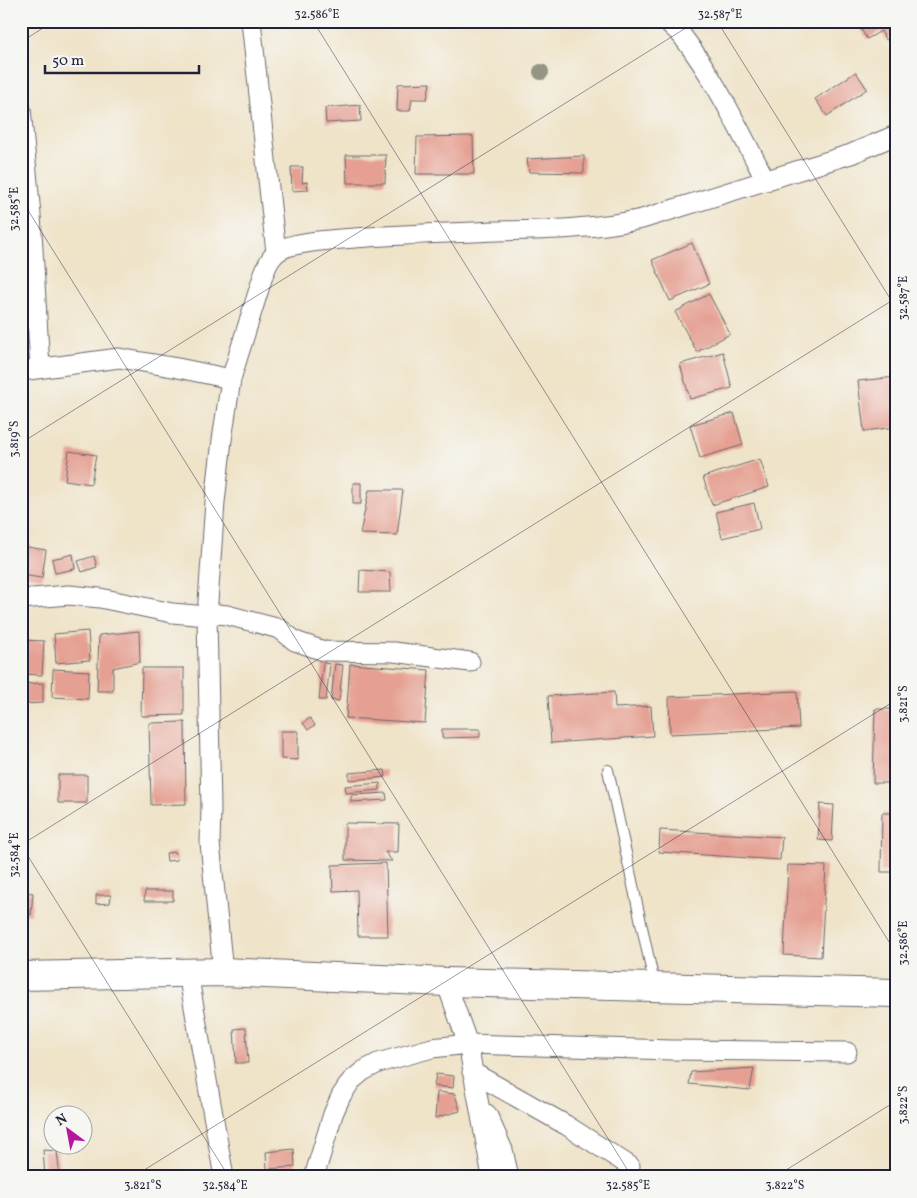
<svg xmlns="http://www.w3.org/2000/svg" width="917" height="1198" font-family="Vollkorn,serif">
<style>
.building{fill:#e5a093}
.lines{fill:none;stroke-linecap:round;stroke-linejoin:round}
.lane-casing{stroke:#6a666c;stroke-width:12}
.street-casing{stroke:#6a666c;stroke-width:21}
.secondary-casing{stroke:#6a666c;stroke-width:30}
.lane{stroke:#fff;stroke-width:10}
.street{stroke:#fff;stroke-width:19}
.secondary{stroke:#fff;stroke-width:28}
.tree{fill:#939585}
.ticks{fill:none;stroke:#22223b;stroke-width:1;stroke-opacity:0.45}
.neatline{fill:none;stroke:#22223b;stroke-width:2}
.ticks-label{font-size:12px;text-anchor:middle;fill:#22223b}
</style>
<rect width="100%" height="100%" fill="#f6f6f2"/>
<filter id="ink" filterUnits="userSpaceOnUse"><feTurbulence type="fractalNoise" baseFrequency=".02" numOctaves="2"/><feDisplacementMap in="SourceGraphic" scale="10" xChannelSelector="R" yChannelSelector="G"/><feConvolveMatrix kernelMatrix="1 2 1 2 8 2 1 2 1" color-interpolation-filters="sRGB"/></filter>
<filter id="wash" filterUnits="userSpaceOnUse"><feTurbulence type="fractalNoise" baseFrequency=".0096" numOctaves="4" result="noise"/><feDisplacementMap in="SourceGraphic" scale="20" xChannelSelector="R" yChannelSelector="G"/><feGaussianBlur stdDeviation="1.12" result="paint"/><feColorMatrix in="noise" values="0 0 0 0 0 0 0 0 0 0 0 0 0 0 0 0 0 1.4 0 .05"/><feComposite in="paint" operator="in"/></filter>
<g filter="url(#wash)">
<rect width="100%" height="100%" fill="#efe3c8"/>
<g id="blocks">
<!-- building -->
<path class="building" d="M775,21H793L779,29Z
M856,21H896V34L886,40L881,31L867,39Z
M856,72L867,89L827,116L815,99Z
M430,83L427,99H412L410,111H397L398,84Z
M360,105L361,121L326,123L325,108Z
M473,136L474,174H416L417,137Z
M346,155H386L385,183H347Z
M584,156V173L529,172L527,159Z
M291,167H303L302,183L307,182L308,190L292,191Z
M692,243L709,284L670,301L652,260Z
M709,294L730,334L697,352L675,312Z
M723,352L732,388L690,399L680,364Z
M896,377V427L864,431L858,381Z
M734,413L743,445L700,458L690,425Z
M69,451L96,455L91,484L65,480Z
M760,459L769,487L712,505L703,477Z
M353,483H361V504H353Z
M369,490H403L397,535L360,534Z
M754,503L760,529L722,538L716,512Z
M21,546L46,550L42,578L21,575Z
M73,554L75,569L55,573L52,559Z
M94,556L97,567L82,572L78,561Z
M360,570L390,572L391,592H359Z
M88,631L90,660L56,663L54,634Z
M139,631L140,662L113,668V691H97L99,635Z
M21,640L44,641L42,675L21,674Z
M323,663L330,664L326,700H319Z
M335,664L343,665L339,701L331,700Z
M350,664L429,670L425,723L346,718Z
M142,668H184V715L141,716Z
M53,669L89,671L88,699L52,697Z
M43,683V703L21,704V684Z
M797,691L799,728L670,734L669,697Z
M614,692L615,708L651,706L653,736L551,743L548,696Z
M875,709H896V783H873Z
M310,718L315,725L308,730L303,723Z
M185,722L186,804L151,805L149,723Z
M442,729H480V737L442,738Z
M281,731H298V760L281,759Z
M385,770L386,777L349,780V773Z
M58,775H87V803H58Z
M380,783V790L346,793L345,786Z
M386,793L387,800L351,802V795Z
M820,804L834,805L832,841L818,840Z
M882,813H896V872H881Z
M345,823L399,824L398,852H385L392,861L345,860Z
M660,830L782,837L780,860L659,852Z
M176,852L177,860L167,861L166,853Z
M386,863L388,936H358L357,890L333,891L332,865Z
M788,865L826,866L821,957L784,955Z
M21,882H26L25,892L33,893L31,915L21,914Z
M145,891H173V901H144Z
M96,895H111L110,903L96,904Z
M246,1028L248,1063H236L234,1029Z
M754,1068L750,1090L689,1084L691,1072Z
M436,1074L454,1076L453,1088L434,1086Z
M437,1092L455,1094L460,1111L435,1118Z
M294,1149L295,1167L267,1169L266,1152Z
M43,1150L57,1151L60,1177H45Z"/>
</g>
</g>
<g filter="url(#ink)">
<use href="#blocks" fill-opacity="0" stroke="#6a666c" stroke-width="1"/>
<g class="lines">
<!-- lane casing -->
<g class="lane-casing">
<path id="lane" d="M608,770L655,987"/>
</g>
<!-- street casing -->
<g class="street-casing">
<path id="street" d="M251,21L276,253
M667,21C672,27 679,31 683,37C717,81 740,132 766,181
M21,109L31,215L40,368
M21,371L119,358L178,368L231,379
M21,599L69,595L100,598L172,613L207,616
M208,613L227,615L280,629L295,641L324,651L394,652L470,662
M223,972L210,843L211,808L207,616L215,502L222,440L231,379L264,273C268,263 272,254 282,249C301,240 346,239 368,237C412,234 455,233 498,231C547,230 595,229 642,219L851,154L896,135
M188,973L224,1177
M446,982L468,1044L492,1177
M472,1072L566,1125L630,1166
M487,1114L503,1150L509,1177
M314,1177L333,1114L341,1096L351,1081L363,1071L378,1063L432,1048L468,1044L672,1050L847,1052"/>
</g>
<!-- secondary casing -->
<g class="secondary-casing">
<path id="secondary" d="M21,976L223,972L446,982L896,993"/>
</g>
<!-- lane -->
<use href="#lane" class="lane"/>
<!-- street -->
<use href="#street" class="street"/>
<!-- secondary -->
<use href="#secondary" class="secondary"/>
</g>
<!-- trees -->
<circle class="tree" cx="541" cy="72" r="8"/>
</g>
<!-- ticks -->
<path class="ticks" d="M313,21L896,953M717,21L896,308M21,42L54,21M21,199L632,1177M21,443L697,21M21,845L229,1177M21,845L896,298M133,1177L896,700M775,1177L896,1101"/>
<!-- margin -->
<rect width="917" height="1198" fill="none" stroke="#f6f6f2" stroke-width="55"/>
<!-- north arrow -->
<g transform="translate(68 1130) rotate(328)"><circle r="24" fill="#f6f6f2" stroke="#a1a1a9"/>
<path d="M0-4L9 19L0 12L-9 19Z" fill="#b5179e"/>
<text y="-8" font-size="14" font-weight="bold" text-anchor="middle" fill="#22223b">N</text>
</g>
<!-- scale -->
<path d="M45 65v8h154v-8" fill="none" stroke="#22223b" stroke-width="2.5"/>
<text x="52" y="65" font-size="15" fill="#22223b" stroke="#f6f6f2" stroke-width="4" paint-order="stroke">50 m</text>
<rect x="28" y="28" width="862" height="1142" class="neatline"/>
<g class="ticks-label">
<text x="317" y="18">32.586°E</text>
<text x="720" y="18">32.587°E</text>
<text transform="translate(14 209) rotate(-90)" y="4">32.585°E</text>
<text transform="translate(903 298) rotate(-90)" y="4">32.587°E</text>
<text transform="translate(14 439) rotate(-90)" y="4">3.819°S</text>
<text transform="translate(903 704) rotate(-90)" y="4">3.821°S</text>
<text transform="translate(14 855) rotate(-90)" y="4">32.584°E</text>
<text transform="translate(903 943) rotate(-90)" y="4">32.586°E</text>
<text transform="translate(903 1105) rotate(-90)" y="4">3.822°S</text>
<text x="143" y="1189">3.821°S</text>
<text x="225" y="1189">32.584°E</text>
<text x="628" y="1189">32.585°E</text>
<text x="785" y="1189">3.822°S</text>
</g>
</svg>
